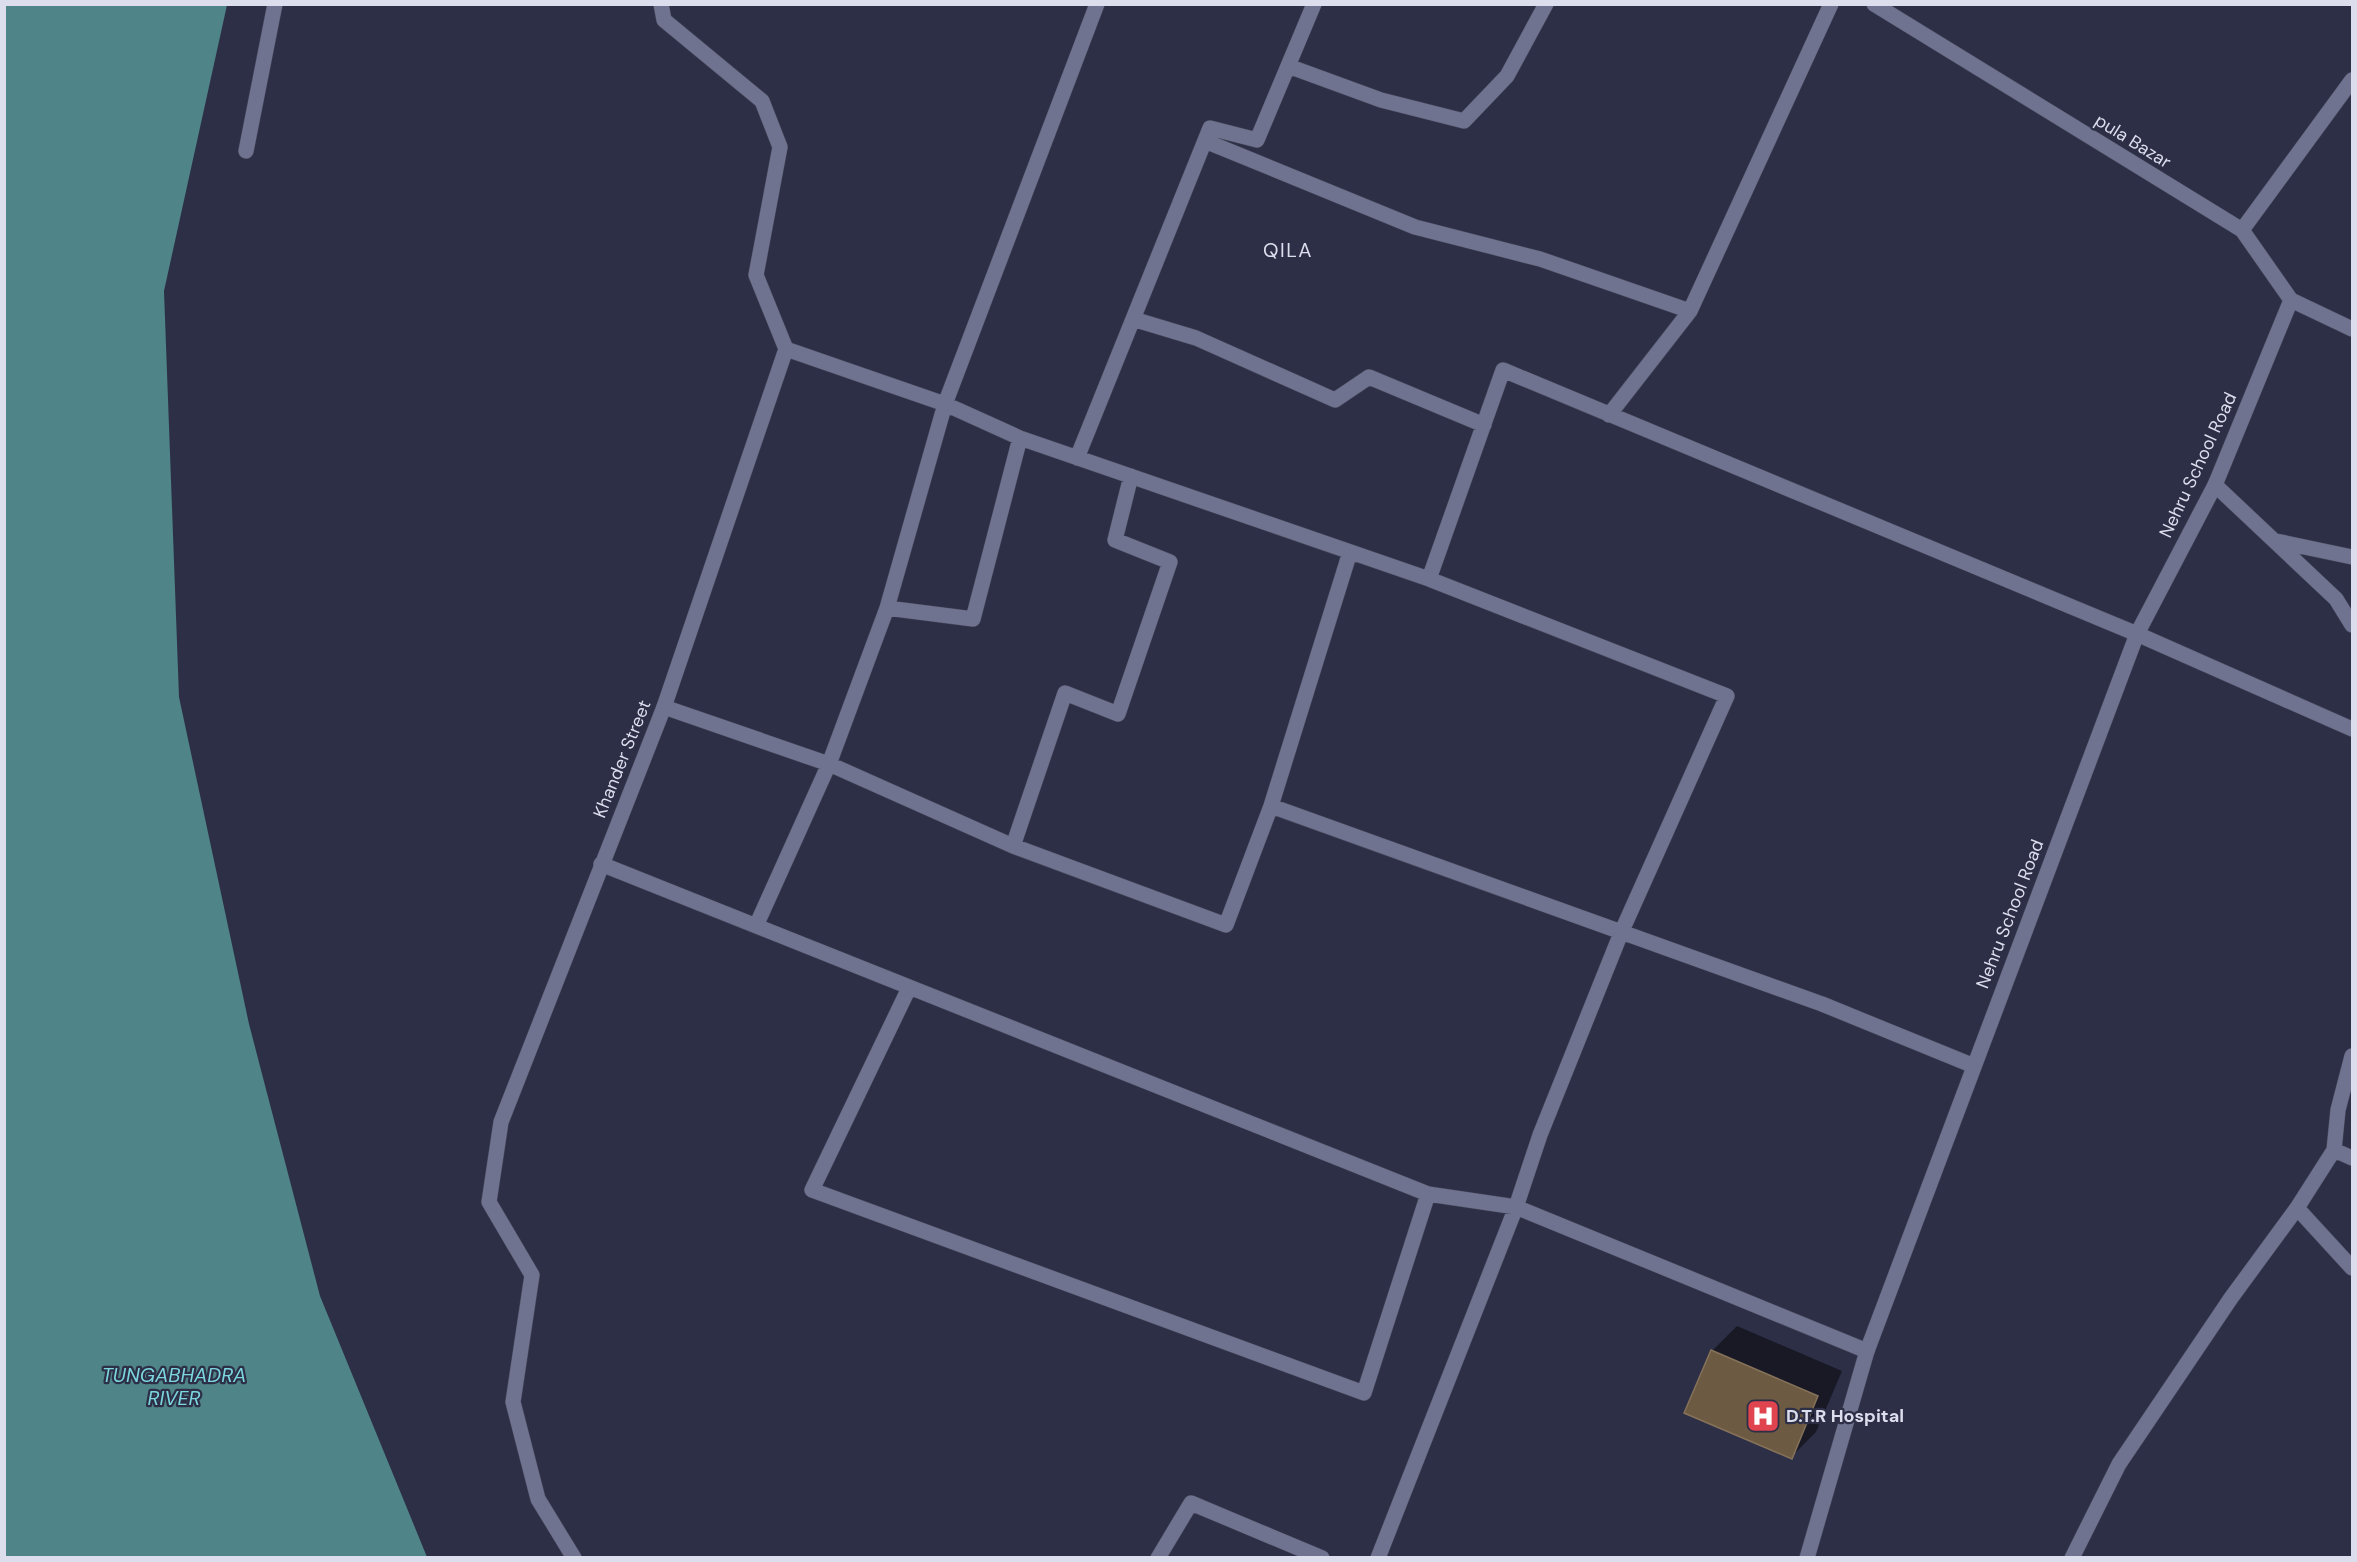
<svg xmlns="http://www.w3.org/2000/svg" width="2357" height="1562" font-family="'DM Sans',sans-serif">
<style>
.water{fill:#4f8488}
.shadow{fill:#0007}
.building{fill:#6d5a43;stroke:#857259;stroke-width:1.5}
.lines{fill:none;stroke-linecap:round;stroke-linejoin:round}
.street-casing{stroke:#494b5f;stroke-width:16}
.secondary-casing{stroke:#494b5f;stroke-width:16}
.street{stroke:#70738f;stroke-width:15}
.secondary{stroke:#70738f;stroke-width:15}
.labels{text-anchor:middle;stroke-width:4.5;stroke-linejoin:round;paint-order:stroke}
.street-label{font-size:18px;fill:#dcdeee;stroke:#2d2f47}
.poi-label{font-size:18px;font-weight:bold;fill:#dcdeee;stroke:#2d2f47;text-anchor:start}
.neighbourhood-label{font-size:20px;letter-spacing:1.5px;fill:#dcdeee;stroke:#2d2f47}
.water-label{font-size:20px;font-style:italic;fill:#7cd6de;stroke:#2d2f47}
</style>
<rect width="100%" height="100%" fill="#2d2f47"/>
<!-- water -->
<path class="water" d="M5,4L227,5L164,291L179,697L249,1024L320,1296L427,1557H5Z"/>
<!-- shadow -->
<path class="shadow" d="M1737,1326L1842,1371L1816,1432L1791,1457L1712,1351Z"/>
<!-- building -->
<path class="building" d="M1711,1350L1818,1396L1792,1459L1684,1413Z"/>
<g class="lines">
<!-- street casing -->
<g class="street-casing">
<path id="street" d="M1288,66L1381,100L1464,121L1507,76L1546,4
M1205,141L1415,227L1540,259L1690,311
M246,151L275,4
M2242,230L2352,80
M1133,319L1196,338L1335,400L1369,377L1484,425
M786,349L945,404L1020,438L1429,579L1727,696L1621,933L1540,1135L1516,1207L1378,1558
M1609,415L1690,311L1831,4
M1077,458L1210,128L1257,140L1314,4
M2215,485L2336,599L2352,625
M2276,541L2352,557
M1429,579L1503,370L2137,634L2352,729
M887,608L973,619L1020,438
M664,707L829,764L1013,846L1226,925L1271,806L1822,1004L1974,1066
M1271,806L1350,552
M1013,846L1065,693L1118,714L1170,562L1115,540L1131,476
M601,864L1428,1194L1516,1207L1867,1351
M756,926L829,764L887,608L945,404L1097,4
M909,988L812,1190L1364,1393L1428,1194
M2334,1150L2352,1158
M2297,1208L2352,1268
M1158,1558L1191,1503L1322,1558
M2072,1558L2119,1464L2231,1298L2297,1208L2334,1150L2338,1110L2352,1056"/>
</g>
<!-- secondary casing -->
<g class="secondary-casing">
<path id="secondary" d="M1874,4L2242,230L2291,300L2352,329
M574,1558L538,1499L513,1402L532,1275L489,1202L501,1122L664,707L786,349L756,275L780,147L762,101L664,20L661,4
M1807,1558L1867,1351L2137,634L2215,485L2291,300"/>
</g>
<!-- street -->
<use href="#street" class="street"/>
<!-- secondary -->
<use href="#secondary" class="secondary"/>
</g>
<!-- icons -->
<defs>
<g id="hospital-square" transform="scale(1.725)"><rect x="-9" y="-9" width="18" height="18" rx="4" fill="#e0444e" stroke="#2d2f47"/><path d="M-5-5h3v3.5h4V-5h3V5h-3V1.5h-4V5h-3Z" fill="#fff"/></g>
</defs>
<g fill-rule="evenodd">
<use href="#hospital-square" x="1763" y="1416"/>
</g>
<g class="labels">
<!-- street labels -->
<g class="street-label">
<text transform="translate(2133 141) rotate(32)" y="6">pula Bazar</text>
<text transform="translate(2198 465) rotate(-65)" y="6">Nehru School Road</text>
<text transform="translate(622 759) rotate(-68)" y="6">Khander Street</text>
<text transform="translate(2010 914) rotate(-69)" y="6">Nehru School Road</text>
</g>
<!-- poi labels -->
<g class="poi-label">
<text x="1786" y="1422">D.T.R Hospital</text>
</g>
<!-- neighbourhood labels -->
<g class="neighbourhood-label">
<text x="1288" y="257">QILA</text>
</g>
<!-- water labels -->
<g class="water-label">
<text x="174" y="1382">TUNGABHADRA<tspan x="174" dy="23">RIVER</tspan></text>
</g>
</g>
<!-- border -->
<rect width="2357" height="1562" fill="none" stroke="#dcdeee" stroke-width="12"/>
</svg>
